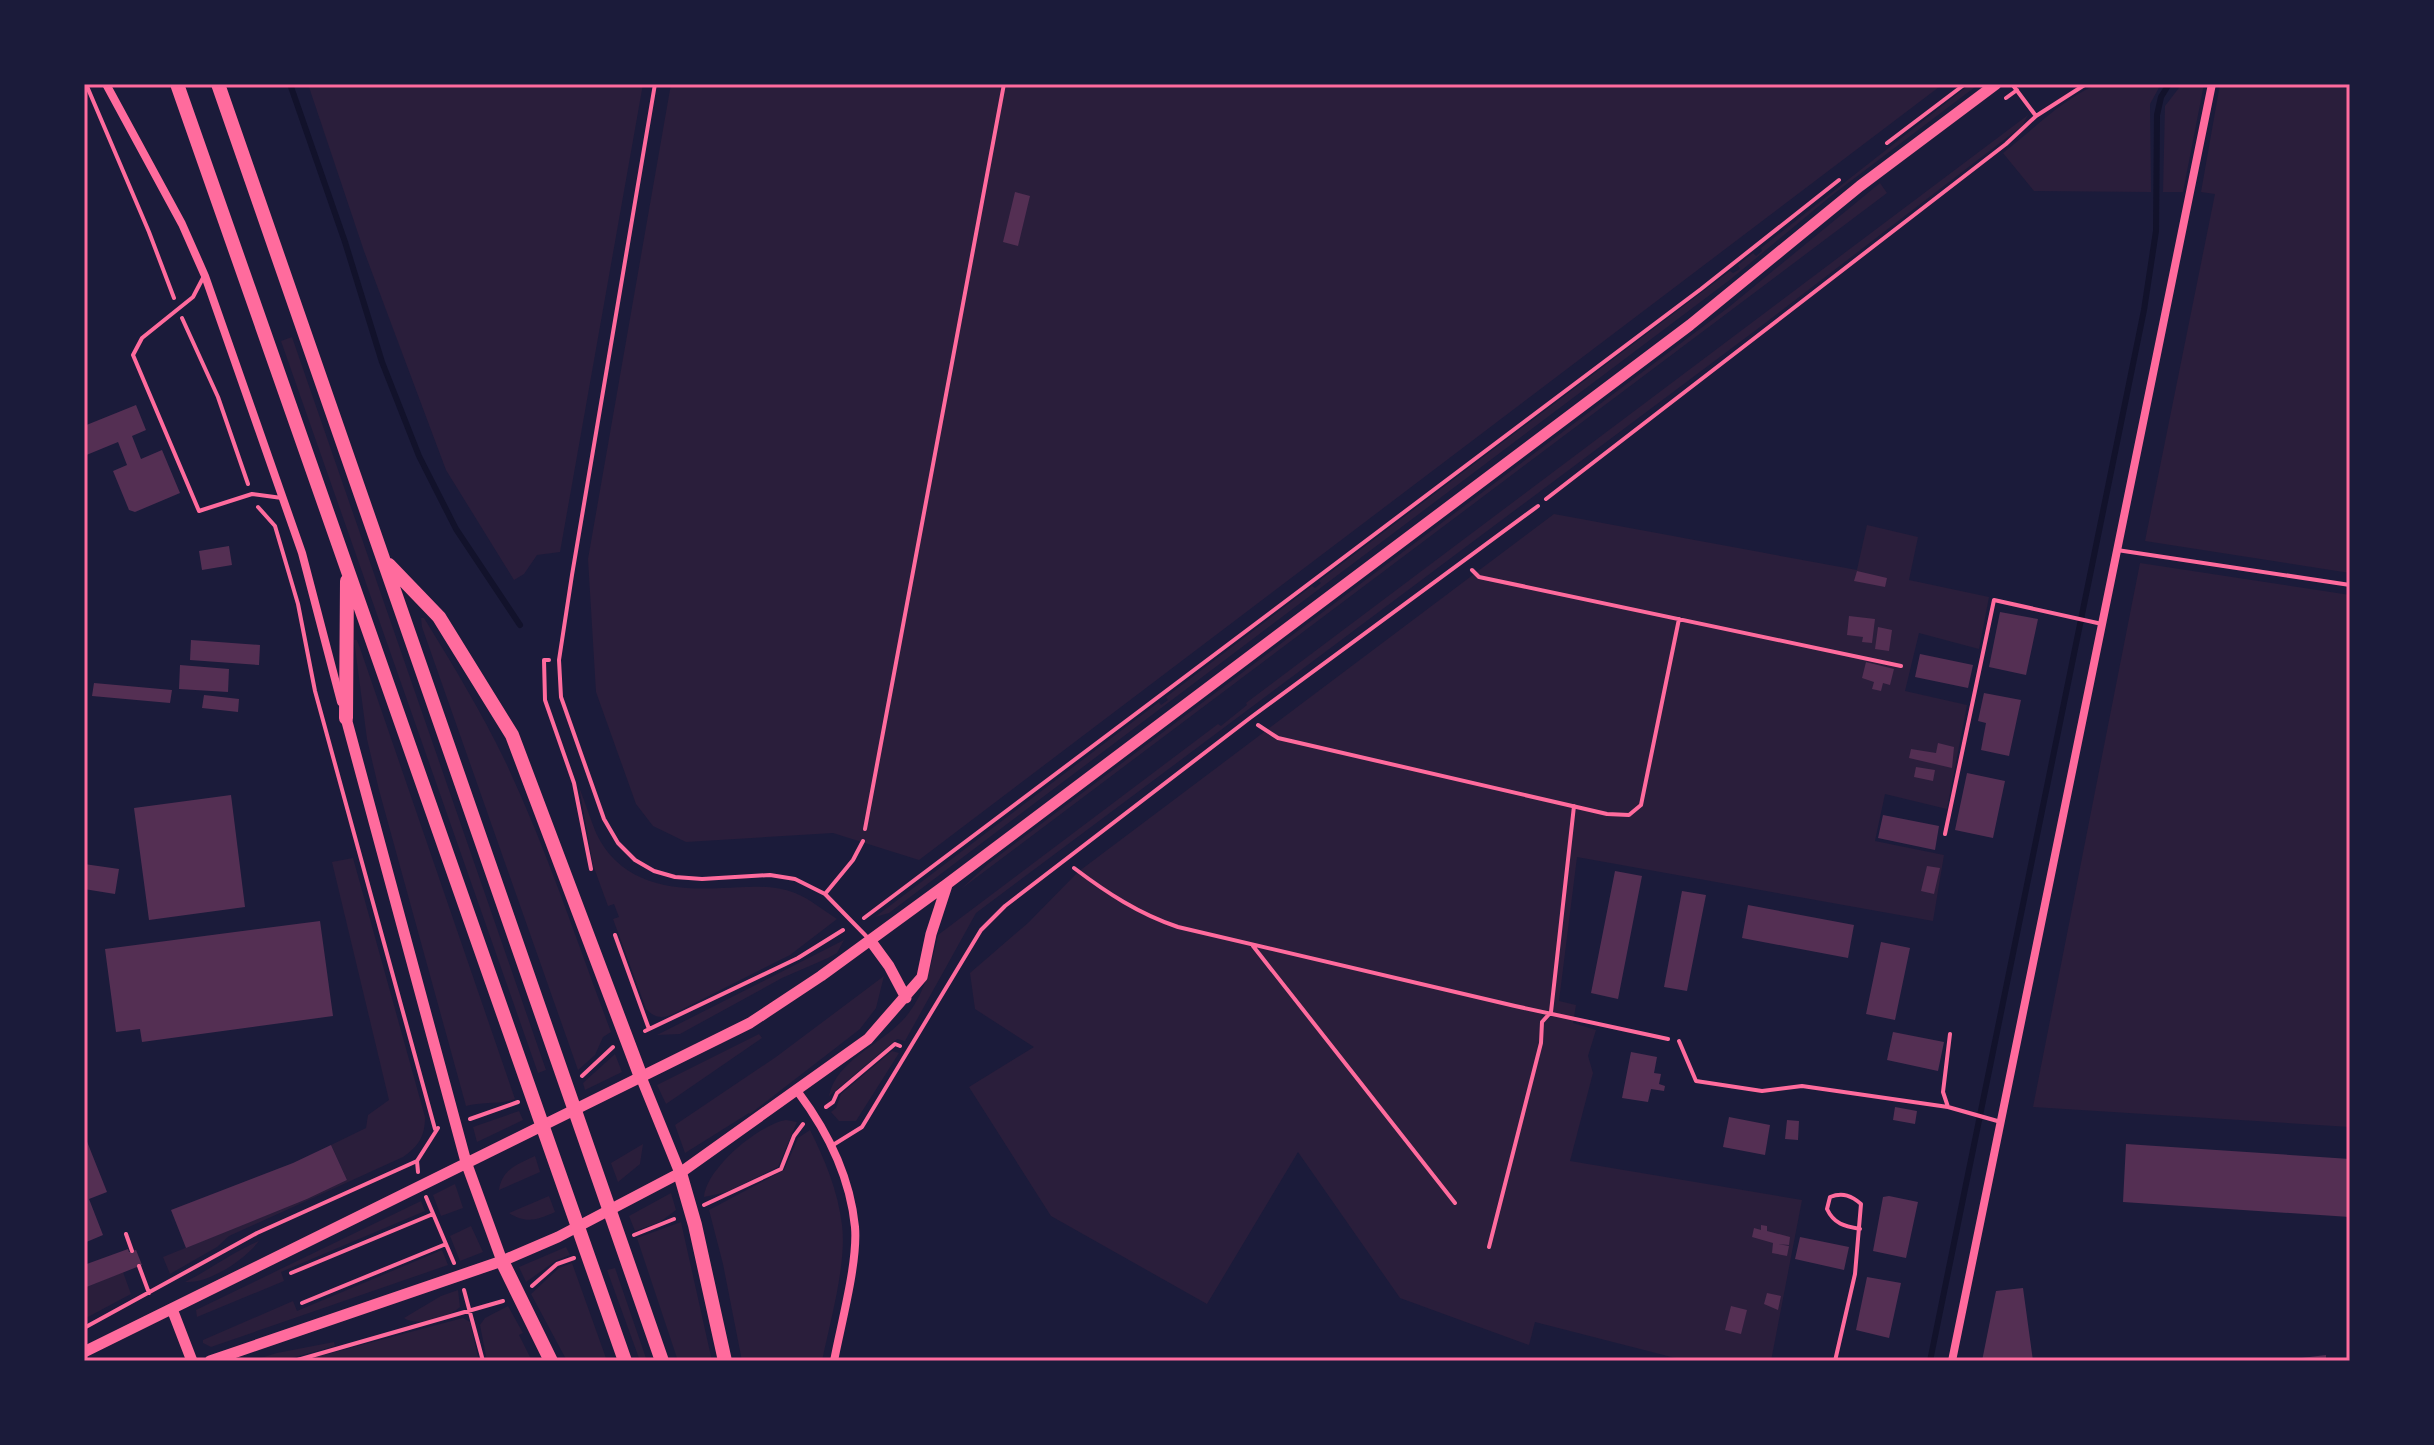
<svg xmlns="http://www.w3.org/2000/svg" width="2434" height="1445" font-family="Overpass,sans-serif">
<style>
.green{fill:#2a1e3b}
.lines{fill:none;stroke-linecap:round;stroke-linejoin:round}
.stream{stroke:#12122b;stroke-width:6}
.building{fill:#542f53}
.path{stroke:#ff6b9d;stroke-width:4}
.service{stroke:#ff6b9d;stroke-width:4}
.minor{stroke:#ff6b9d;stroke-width:8}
.tertiary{stroke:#ff6b9d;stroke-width:11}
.trunk{stroke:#ff6b9d;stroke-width:14}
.neatline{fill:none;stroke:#ff6b9d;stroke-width:3}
</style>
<rect width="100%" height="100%" fill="#1b1b3a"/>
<!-- green -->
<path class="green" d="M308,84H643L560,552L537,555L524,574L514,580L446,470L364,251Z
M671,84H1943L919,860L833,833L686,842L653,826L636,804L596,692L588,559Z
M1970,84H1979L1831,196L1731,279L889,913L875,917L1159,702L1161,705L1168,700L1166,697L1312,586L1315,588L1321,583L1319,581L1730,271L1733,273L1740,269L1738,265L1753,253L1756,256L1762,251L1761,248Z
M2097,84H2161L2150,104L2151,192L2034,191L2003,153C2035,128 2059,102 2097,84Z
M2182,84H2204L2183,192H2163L2165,106Z
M2220,84H2322L2350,89V573L2145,541L2215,194L2201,192Z
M2028,115L2022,126L1760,327L976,913L905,1041L897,1039L829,1096C836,1061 878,1046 902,1021C924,998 931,966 938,935L1218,724L1221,726L1247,705L1246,703Z
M1880,183L1887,193L961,889L989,863L1729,307Z
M292,337L546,1070L538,1073L281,341Z
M1554,514L1857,570L1867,525L1918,537L1909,580L1989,597L1979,649L1919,633L1905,691L1967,705L1947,809L1885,794L1875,841L1944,855L1933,921L1577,857L1559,1001L1576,1005L1573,1023L1596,1030L1588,1056L1593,1073L1570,1161L1802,1200L1771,1361H1687L1535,1322L1529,1345L1400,1298L1298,1152L1207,1304L1051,1216L969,1087L1034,1047L975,1009L970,973L1028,923L1078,872Z
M2140,563L2350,595V1127L2033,1107Z
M421,618H424C453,665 482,713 506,763C547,850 577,942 611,1032L603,1037L595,1055L578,1070L422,627Z
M354,640H357L360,648L515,1099C500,1105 482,1101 466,1106L379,790L367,739Z
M579,787C585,802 590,818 596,833C620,884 672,891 722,888C746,887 772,884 795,893C810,899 823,910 837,919L790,955L673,1014C662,1019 655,1018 646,1009L613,919L619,917L614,904L608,906L593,865Z
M353,858L425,1117C425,1136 419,1146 403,1157L229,1236L217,1247L170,1274L163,1257L307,1199L347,1180L331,1145L366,1128L368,1115L389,1100L332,862Z
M844,940L837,953L828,958L782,978L680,1034L657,1035Z
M884,976L876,1008L860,1029L750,1114L749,1113L685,1153L675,1125L776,1057Z
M759,1034L762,1038L666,1104L657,1085Z
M892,1051L899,1053L856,1121H839L831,1112L836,1108L841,1094Z
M615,1054L622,1072L585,1090L583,1083Z
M519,1111L523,1120L477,1142L473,1127Z
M786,1120L797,1122L778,1167L727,1192L704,1197C706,1169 758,1125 786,1120Z
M810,1130C825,1160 838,1191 842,1225C847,1263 830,1322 822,1361H742L723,1264L709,1210L784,1170L798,1138Z
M643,1144L640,1164L618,1182L611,1163Z
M535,1156L540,1172L499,1190C502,1169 518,1164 535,1156Z
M455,1184L463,1208L441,1216L433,1195Z
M671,1193L676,1210L660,1222L635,1231L629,1216Z
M549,1196L555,1212C537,1220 526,1224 509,1213Z
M421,1201L425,1211L281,1272L284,1281L197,1317L196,1310L198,1309Z
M681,1222L712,1361H678L637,1238Z
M471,1226L483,1252L460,1261L450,1236Z
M259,1241C246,1258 210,1284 185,1282C211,1269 233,1252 259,1241Z
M566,1247L570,1255L557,1260L526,1282L519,1267Z
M442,1250L448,1265L211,1347L203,1343V1340L293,1301L297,1311Z
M572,1263L607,1361H567L531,1294L559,1268Z
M615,1268L647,1361H640L607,1270Z
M123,1272L131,1294L84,1319V1288Z
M458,1290L460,1307C448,1318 417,1327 404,1318L441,1296Z
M508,1306L523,1333L519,1335L532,1361H487L480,1325L485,1318Z
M463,1318L470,1322L479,1361H301Z
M334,1342L335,1346L281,1361H251L277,1353Z"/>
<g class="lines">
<!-- stream -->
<path class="stream" d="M290,84L345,242L382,362L419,456L456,529L520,625
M1930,1361L2144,310L2156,231L2157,115L2161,97L2169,84"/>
</g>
<!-- building -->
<path class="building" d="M1015,192L1030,196L1018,246L1003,242Z
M136,405L146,430L132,436L141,459L162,450L180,493L135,512L129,510L113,471L127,465L118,442L84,456V426Z
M229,546L232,565L202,570L199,551Z
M1857,571L1887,578L1885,587L1854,581Z
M2000,612L2038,619L2026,675L1989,667Z
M1849,616L1875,619L1872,643L1862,642L1863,637L1847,635Z
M1878,627L1892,630L1889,651L1875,649Z
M191,640L260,645L259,665L190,660Z
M1920,654L1973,665L1968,688L1915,677Z
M1866,662L1894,669L1890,685L1883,683L1881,691L1872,689L1874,682L1862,678Z
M180,665L229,669L228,692L179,689Z
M94,683L172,690L170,703L92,696Z
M1984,693L2021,700L2009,756L1981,750L1986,723L1978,721Z
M204,695L239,699L238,712L202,708Z
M1938,743L1954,747L1952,768L1909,758L1911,749L1936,753Z
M1916,767L1935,770L1933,781L1914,777Z
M1967,773L2005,781L1993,838L1955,830Z
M231,795L245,907L149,920L134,808Z
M1883,815L1939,826L1935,850L1878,838Z
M84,864L119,869L115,894L84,889Z
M1927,866L1940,868L1934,894L1921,891Z
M1615,871L1642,876L1618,999L1591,993Z
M1682,891L1706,895L1687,991L1664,987Z
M1748,905L1854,925L1848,958L1742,938Z
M320,921L333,1016L142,1042L140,1029L116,1032L105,949Z
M1881,942L1910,948L1895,1020L1866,1014Z
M1893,1032L1944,1042L1938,1071L1887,1060Z
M1631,1052L1657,1057L1654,1073L1661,1074L1659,1084L1665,1086L1664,1091L1651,1089L1648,1102L1622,1098Z
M1895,1107L1917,1111L1915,1124L1893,1120Z
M1729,1117L1770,1125L1765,1155L1723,1147Z
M1787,1120L1799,1121L1798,1140L1785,1139Z
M84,1134L107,1192L89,1199L103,1235L84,1243Z
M2126,1144L2350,1159V1217L2123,1202Z
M331,1145L347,1180L307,1199L186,1248L171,1210L293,1163Z
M1889,1196L1918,1202L1906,1258L1873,1251L1883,1197Z
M1761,1225L1767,1226V1231L1790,1237L1789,1245L1778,1244L1789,1246L1787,1256L1772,1253L1773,1243L1752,1237L1754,1228L1761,1230Z
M1800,1237L1849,1247L1844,1270L1795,1259Z
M128,1249L129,1252L136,1250L142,1265L84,1288V1265Z
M1867,1277L1901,1283L1889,1338L1856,1330Z
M2023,1288L2033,1361H1982L1996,1291Z
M1767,1293L1781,1296L1778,1310L1764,1304Z
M1731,1306L1747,1310L1741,1334L1725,1330Z
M2326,1355V1361H2293V1359Z"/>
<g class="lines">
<!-- path -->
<path class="path" d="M86,84L149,232L174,298
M2012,84L2036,116L2086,84
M2006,98L2017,90
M1887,143L1965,84
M182,318L218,397L248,484
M1546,499L2006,144L2036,116
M258,507L275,526L298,604L315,691L435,1129
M1472,570L1479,577L1901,666
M549,660H544L545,700L574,783L591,869
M1258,725L1278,738L1607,814L1629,815L1641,805L1679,619
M865,829L1004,84
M1074,868C1107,893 1139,914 1178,927L1515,1006L1668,1039
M864,918L1701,289L1839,180
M615,935L649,1029
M1253,946L1455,1203
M645,1031L798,958L843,930
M582,1076L613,1047
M826,1107L833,1102L837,1093L895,1044L900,1046
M470,1119L518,1102
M418,1172L417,1161L438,1128
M426,1197L454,1263
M704,1205L781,1169L794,1136L803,1124
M126,1234L132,1251
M634,1235L674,1219
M1489,1247L1541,1043L1542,1022L1551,1012L1574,806
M139,1266L149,1293
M291,1273L433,1214
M532,1286L557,1264L574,1258
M464,1290L483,1361
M302,1303L446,1244
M84,1328L257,1233L417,1161
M294,1361L503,1301"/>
<!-- service -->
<path class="service" d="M655,84L572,575L559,660L561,697L604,819L618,843L635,860L654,871L675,877L702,879L770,875L795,879L825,894L868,938
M204,276L193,297L142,338L133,355L199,511L252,494L282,498
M2117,550L2350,585
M1945,834L1994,600L2102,624
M825,894L853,860L863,841
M1950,1034L1943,1092L1948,1107L2001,1122
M1679,1041L1696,1081L1762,1091L1802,1086L1948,1107
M833,1145L862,1127L981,930L1005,906L1250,718L1538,506
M2349,1264L2350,1270
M1835,1361L1855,1274L1861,1204C1852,1196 1843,1192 1830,1197L1827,1209C1834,1224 1844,1226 1860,1229"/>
<!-- minor -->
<path class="minor" d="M106,84L182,224L205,276L302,553L341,702
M798,1092C828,1132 850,1176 855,1227C858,1262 841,1324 834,1361
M1952,1361L2212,84"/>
<!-- tertiary -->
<path class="tertiary" d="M346,718L466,1162L502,1261
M870,940L889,966L906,998
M641,1077L680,1173
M172,1309L192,1361
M84,1352L750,1023L821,976L947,884L1690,325L1860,186L1996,84
M210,1361L502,1261L558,1237L680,1173L868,1039L922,977L931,934L947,885"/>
<!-- trunk -->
<path class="trunk" d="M177,84L625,1361
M218,84L662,1361
M389,565L439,617L512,735L641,1077
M346,718L347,581
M680,1173L695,1225L725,1361
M502,1261L551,1361"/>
</g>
<!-- border -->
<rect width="2434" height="1445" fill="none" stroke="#1b1b3a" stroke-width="172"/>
<rect x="86" y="86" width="2262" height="1273" class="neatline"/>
</svg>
